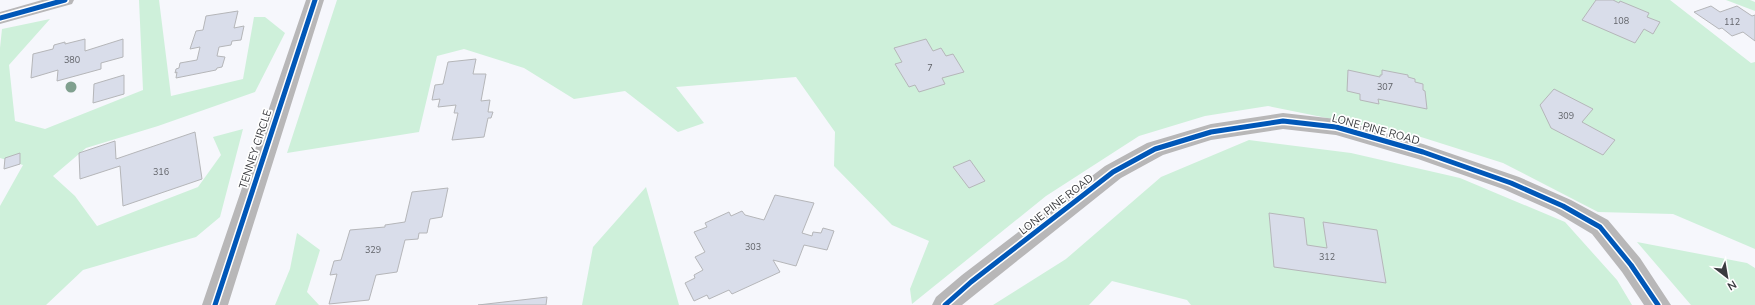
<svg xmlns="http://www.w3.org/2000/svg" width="1755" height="305" font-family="'Nunito Sans',sans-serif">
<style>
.green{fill:#cef0da}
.building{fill:#d9ddea;stroke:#b5b6b9}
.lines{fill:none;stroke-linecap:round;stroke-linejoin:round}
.street{fill:#b8b7b8;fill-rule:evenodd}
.cycleway-casing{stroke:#fff;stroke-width:8}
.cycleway{stroke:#0057b8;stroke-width:5}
.tree{fill:#80a08f}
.labels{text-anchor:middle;stroke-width:3.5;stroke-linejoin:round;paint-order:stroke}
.number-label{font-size:9px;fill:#62646a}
.street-label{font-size:11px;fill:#3a3b3f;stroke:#fff}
</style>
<rect width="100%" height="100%" fill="#f6f7fc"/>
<!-- green -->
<path class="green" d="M139,0H159L171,96L243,79L254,17H265L285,33L255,92L158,126L86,148L53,176L75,196L97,226L198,187L221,155L213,137L243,129L220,217L196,237L83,270L46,305H0V206L23,165L0,158V48L2,29L50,19L9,65L15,121L45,129L143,90Z
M337,0H1670L1751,63L1755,62V249L1673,214L1598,212L1503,163L1421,137L1268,106L1205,116L1139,136L1046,196L912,304L910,289L929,241L892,225L834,166L835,132L796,77L676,87L704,123L678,132L625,91L574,99L524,68L464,49L437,56L419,132L287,153Z
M1726,0H1750L1755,2V11Z
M1249,140L1351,153L1460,178L1565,222L1617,280L1632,305H1191L1187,300L1112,281L1089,305H993L1066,259L1161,177Z
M646,187L679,305H582L593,247Z
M297,233L320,250L307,292L319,305H275L290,269Z
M1637,242L1747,263L1755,268V305H1691Z"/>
<!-- building -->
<path class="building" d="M1596,0H1613L1619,3L1620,1L1649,13L1647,17L1660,22L1653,34L1644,29L1635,43L1582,20Z
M1711,6L1720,12L1737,6L1752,16L1755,15V41L1743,32L1732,36L1722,28L1719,29L1694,12Z
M238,11L234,28L244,26L241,40L232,41L231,45L219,47L217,56L225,57L222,67L217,68L216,70L176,78L177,72L175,73L176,69L179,68L180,63L197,60L200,47L190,49L196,31L203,30L206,16Z
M85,39V51L123,39V57L101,63V69L57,81L58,70L31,78L33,54L53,49L54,45L65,42V44Z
M926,39L933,51L941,48L946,56L953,54L964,72L942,78L945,84L919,92L915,85L909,87L895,64L902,62L894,48Z
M476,59L473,74H486L481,101L490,100L488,112H493L491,118H488L484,137L452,140L458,113H454L456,105L438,107L440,99L432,100L435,85L443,84L448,62Z
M1348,70L1380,77V75H1382V70L1408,75V77L1415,79V82L1423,84V90L1425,91L1427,109L1378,99L1379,104L1360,100V94L1347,91Z
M124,75V94L93,103L94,84Z
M1554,89L1593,109L1582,122L1615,140L1603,155L1551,128L1540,105Z
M195,132L202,179L123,206L120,166L80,179L79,153L115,141L116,159Z
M20,153V164L4,169L5,158Z
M970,160L985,181L969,188L953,167Z
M448,188L442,217L430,219L427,233H419L418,239L405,240L397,272L376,275L369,300L329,304L337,274L330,275L334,261L341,260L350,230L385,227V225L405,222L412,192Z
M775,195L814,203L802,233L812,236L813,232L821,233L823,228L834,231L827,250L804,245L796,266L773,260L780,272L732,294L729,290L709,299L707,295L694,301L685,283L695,278L694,275L703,270L695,257L705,252L694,232L707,227L705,223L729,212L731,216L742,211L745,215L764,220Z
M1269,213L1304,218L1307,245L1327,248L1323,222L1377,230L1386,283L1274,267Z
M547,297L546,305H478Z"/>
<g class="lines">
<!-- street -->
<path class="street" d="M42,0H74L72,4L0,24V12Z
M306,0H324L228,305H202Z
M1283,113L1336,119L1423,144L1519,177L1571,200L1608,220L1640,258L1671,305H1644L1622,272L1592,234L1555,212L1503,189L1418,159L1336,135L1283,129L1211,140L1163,155L1121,178L962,305H932L936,297L962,275L1105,166L1147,143L1211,124Z"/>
<!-- cycleway casing -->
<g class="cycleway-casing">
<path id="cycleway" d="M0,18L65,0
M215,305L315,0
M945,305L971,282L1113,172L1155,149L1211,132L1283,121L1336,127L1423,152L1511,183L1563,206L1600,227L1631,265L1658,305"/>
</g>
<!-- cycleway -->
<use href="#cycleway" class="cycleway"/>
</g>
<!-- trees -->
<circle class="tree" cx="71" cy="87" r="5.5"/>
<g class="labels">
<!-- number labels -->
<g class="number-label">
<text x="1621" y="24">108</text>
<text x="1732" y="25">112</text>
<text x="72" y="63">380</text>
<text x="930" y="71">7</text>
<text x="1385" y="90">307</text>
<text x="1566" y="119">309</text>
<text x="161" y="175">316</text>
<text x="753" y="250">303</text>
<text x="373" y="253">329</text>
<text x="1327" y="260">312</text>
</g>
<!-- street labels -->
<g class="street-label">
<text transform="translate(1376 129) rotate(15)" y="4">LONE PINE ROAD</text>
<text transform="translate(255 149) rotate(-72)" y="4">TENNEY CIRCLE</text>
<text transform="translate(1056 204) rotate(-38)" y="4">LONE PINE ROAD</text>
</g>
</g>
<!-- north arrow -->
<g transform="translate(1727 277) rotate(149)" stroke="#ffffff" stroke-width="3" paint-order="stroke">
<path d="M0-3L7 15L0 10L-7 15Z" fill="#3a3b3f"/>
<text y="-6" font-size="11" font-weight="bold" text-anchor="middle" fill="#3a3b3f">N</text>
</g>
</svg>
